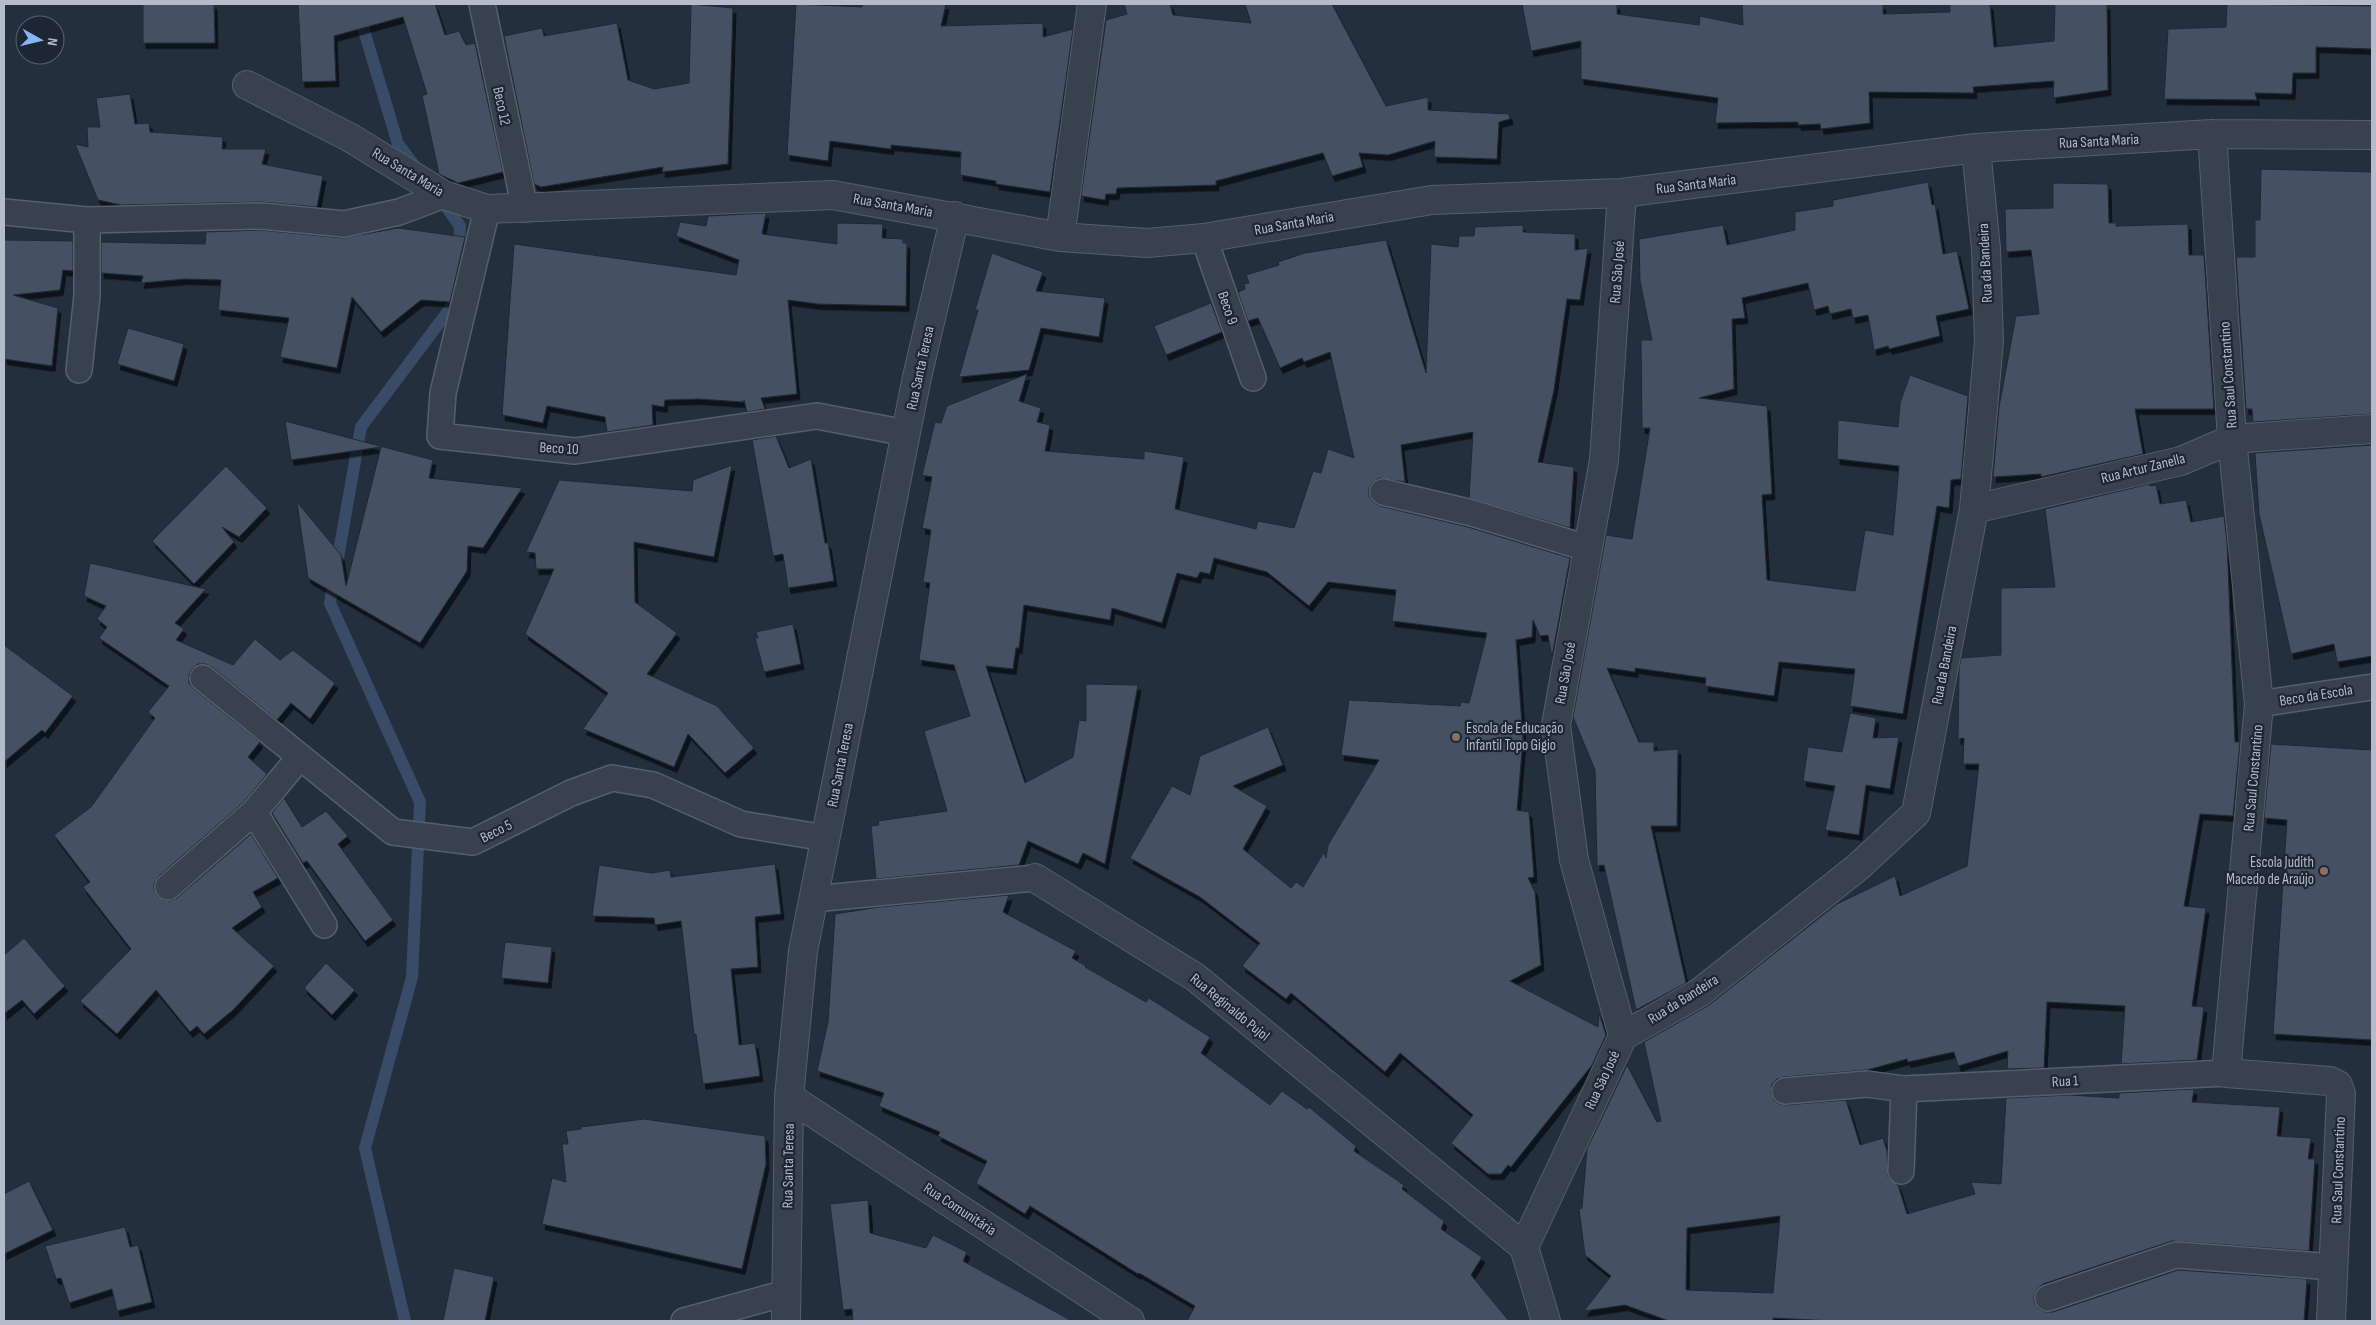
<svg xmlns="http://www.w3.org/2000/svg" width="2376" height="1325" font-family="'Sofia Sans Condensed',sans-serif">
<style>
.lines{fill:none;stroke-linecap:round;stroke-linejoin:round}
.stream{stroke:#394c67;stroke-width:12}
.building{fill:#455162;stroke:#1f2835;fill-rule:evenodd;filter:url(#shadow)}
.lane-casing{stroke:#565f6c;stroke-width:28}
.street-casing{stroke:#565f6c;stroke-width:30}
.lane{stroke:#38414e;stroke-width:25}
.street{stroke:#38414e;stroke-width:28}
.education-dot{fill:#8d6e63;stroke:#1d2633;stroke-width:2}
.labels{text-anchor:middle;stroke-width:4.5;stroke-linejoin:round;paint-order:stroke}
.street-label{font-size:15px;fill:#b4bcc9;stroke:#1d2633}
.poi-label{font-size:15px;fill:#b4bcc9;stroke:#1d2633;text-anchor:start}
</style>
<defs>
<filter id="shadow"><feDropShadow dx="3" dy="5.5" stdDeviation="0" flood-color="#0009"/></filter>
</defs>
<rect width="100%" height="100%" fill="#242f3e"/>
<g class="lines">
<!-- stream -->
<path class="stream" d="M356,4L398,144L417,169
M405,1321L365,1148L412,977L420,802L330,603L361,427L458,298L460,226L439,197"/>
</g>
<!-- building -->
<path class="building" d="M143,4H214L215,43H143Z
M298,4H435L445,35L459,31L466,45L475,43L503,172L458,183L439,174L422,95L427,94L403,17L334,36L336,81L302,82Z
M691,4L733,8L728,164L662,172L663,167L541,187L534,184L504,36L542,28L544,36L617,23L628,80L654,89L689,83Z
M796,4L862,7L863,4H946L941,26L1043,23V37L1073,29L1050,192L996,184V181L960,175L961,152L891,145V149L830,141L828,161L787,155Z
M1124,4H1170L1173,15L1251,23L1245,4H1332L1386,106L1428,97V110L1509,114L1510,119L1499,122L1497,159L1434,157L1435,141L1388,155L1359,153L1363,167L1332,176L1323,153L1216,181V185L1117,188L1116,194H1106L1105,200L1081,196L1106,20L1127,14Z
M1522,4H1617V14L1699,25L1700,16L1743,25L1742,4H1883V14L1950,12V4H1990L1994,47L2054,41L2055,4H2107L2108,90L2053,98L2054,81L1973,87L1974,93L1869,92L1870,123L1821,129L1820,124L1798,125V122L1715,123L1718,98L1581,79V41L1531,51Z
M2227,4L2372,6V49L2316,47V73H2293L2292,94L2255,93L2257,100L2164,99L2168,29L2226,27Z
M130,94L135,124L149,123L150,132L223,137L222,149H266L262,164L323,176L317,207L261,202L121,205L98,200L75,144L88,147L87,127H100L96,98Z
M2261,169L2372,172V414L2253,422L2252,409H2246L2236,257H2255V220H2260Z
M1928,182L1932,205L1935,204L1943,254L1957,251L1969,309L1936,316L1940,336L1889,349L1888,346L1874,350L1868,315L1853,318L1851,309L1830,314L1828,306L1814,310L1808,283L1742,298L1745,318L1732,319L1734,389L1699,398L1767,406L1772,494L1762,495L1767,580L1855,591L1865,530L1893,535L1899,466L1837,459L1838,420L1898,427L1900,403L1910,375L1968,396L1961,479L1951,480L1949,508L1937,506L1903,714L1850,706L1855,669L1779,662L1774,696L1705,686L1706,678L1635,668V672L1607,668L1639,742H1654V751L1678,749L1677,826H1651L1686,983L1636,1010L1604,865L1597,866L1595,770L1573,717L1606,535L1632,539L1650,428H1642L1641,340H1652L1640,281L1639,239L1723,225L1727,245L1795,230V212L1833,206V200Z
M2053,183L2108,184L2109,223H2116V226L2188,224L2189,255H2204L2214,409H2135L2143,454L2041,477V474L1993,477L1999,407L2016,316L2039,314L2031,250L2006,252L2005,209L2053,208Z
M766,213L762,234L837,244V223L883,224L882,238L903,239V243H907L906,306L818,304L788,300L797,394L761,398L765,409L747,412L744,400V402L698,399L665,400L664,407L652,405L653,425L607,432L605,417L547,406L543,423L502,415L514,244L736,275L739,260L676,236L680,222L706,226L708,216Z
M1523,225V232L1575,234V250L1588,248L1580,300L1567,299L1554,390L1538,462L1574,467L1570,528L1469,498L1473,432L1401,445L1405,482L1379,478L1372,483L1369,489V496L1373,502L1380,506L1468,527L1570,558L1552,657L1548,635L1540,636L1533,620L1532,637L1516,640L1523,739L1517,810L1529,812L1534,877L1528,878L1535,892L1541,965L1510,981L1598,1027L1599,1013L1606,1035L1592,1065L1511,1167L1508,1165L1501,1174H1488L1451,1143L1473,1115L1400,1053L1385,1072L1291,993L1286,999L1242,966L1260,943L1200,897L1130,858L1172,786L1190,795L1200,756L1268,727L1283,765L1233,786L1267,806L1243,849L1291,888L1296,882L1303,887L1324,852L1326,858L1328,845L1379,760L1341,755L1349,700L1460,706L1461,702L1469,703L1487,633L1392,621L1396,590L1328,582L1309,606L1267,572L1214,558L1210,574L1200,572L1197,578L1177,573L1162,623L1112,608L1110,620L1024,605L1019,648H1016L1013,669L986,666L1025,783L1073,757L1079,720L1086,721V684L1138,685L1105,864L1083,853L1078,864L1028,841L1019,865L876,879L871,826L879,825L878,821L947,811L924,731L970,716L954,665L919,660L930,583L923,582L931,530L922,528L932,477L922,475L935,422L941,423L947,406L1027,374L1019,401L1041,408L1037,422L1050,425L1045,451L1144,459V451L1184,457L1175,509L1256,529L1258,521L1294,528L1313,471L1321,473L1328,449L1354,458L1330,352L1304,362L1302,358L1280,368L1258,318L1248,321L1238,292L1245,289L1244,284L1249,283L1246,275L1279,265L1278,262L1305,253L1386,240L1426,373L1431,244L1458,247L1459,236H1474L1475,227Z
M398,228L465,237L450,302L421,300L381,332L352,297L337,368L280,357L289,318L218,310L221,280L185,279L141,283L143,276L101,273V242L205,244L206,232L260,230L343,238Z
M4,240L73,241V271L63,270L60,290L13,295L58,308L52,366L4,359Z
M992,253L1043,272L1036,291L1105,298L1099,337L1041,328L1029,370L959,377L978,310H975Z
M1211,303L1222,332L1166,355L1154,326Z
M128,328L184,344L174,381L117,364Z
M285,421L433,460L429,478L522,488L483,548L468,546L467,571L420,643L308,578L297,502L341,555L346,586L381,447L291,460Z
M776,436L789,468L811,459L825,543H828L834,581L788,588L783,554L773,556L752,440Z
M2372,445V656L2337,662L2334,644L2291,654L2259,514L2255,453Z
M732,465L714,557L634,542L635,602L677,633L647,674L717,706L754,748L725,773L688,734L674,767L583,729L608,693L525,634L554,569H536L535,553L526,552L559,480L692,491L693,480Z
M226,466L267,508L239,537L222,527L234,542L194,584L152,541Z
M2149,484L2150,486L2156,485L2160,504L2186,500L2191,522L2224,516L2227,542L2235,742H2240L2233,816L2200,814L2184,906L2206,908L2192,1006L2204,1007L2197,1060L2121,1064L2125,1006L2047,1002L2044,1068L2007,1069L2008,1051L1958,1066L1954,1052L1908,1062L1907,1059L1867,1070L1784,1077L1777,1079L1772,1084L1771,1093L1774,1100L1779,1104L1786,1105L1846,1100L1860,1145L1883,1138L1887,1151L1888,1177L1898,1185L1907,1214L1975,1194L1971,1182L2001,1184L2006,1098L2069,1095L2119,1098V1093L2194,1089L2192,1102L2280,1107L2277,1136L2311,1138L2308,1159H2315L2309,1251L2172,1241L2043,1284L2037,1289L2034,1296V1302L2039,1309L2046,1312H2053L2178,1270L2307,1279L2304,1321H1832L1773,1318V1321H1669L1625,1305L1584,1311L1611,1276L1585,1255L1579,1209L1582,1208L1587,1149L1627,1065L1657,1122L1661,1121L1644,1042L1709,1005L1837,904L1895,876L1900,896L1967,866L1979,764H1963L1964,738L1958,739L1959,669L1961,658L2001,655V588L2055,587L2045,509ZM1780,1216L1773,1293L1686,1290L1687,1228Z
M90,563L206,589L175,623L184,629L176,640L233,665L255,639L280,660L293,650L335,683L310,719L291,703L277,720L212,667L206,664H198L192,669L189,675V683L194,689L260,742L248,757L267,774L244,802L159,876L154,883V890L158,897L163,900L170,901L177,898L251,834L278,878L253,892L262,907L232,928L274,966L233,1010L204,1034L197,1026L190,1032L156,990L117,1034L80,1001L131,949L83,887L90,882L54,835L91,807L155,718L148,712L169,686L99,638L107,627L97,619L106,606L84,596Z
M793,624L801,664L764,672L755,638H758L756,632Z
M4,645L73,696L45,733L42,730L4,762Z
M1850,713L1876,718L1873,738L1899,737L1890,789L1866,785L1859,835L1825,830L1835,786L1803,781L1808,747L1842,752Z
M2271,744L2372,750V1040L2273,1034L2287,820L2264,818Z
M284,798L302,827L326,811L348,836L338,844L393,920L365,941L307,861L303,863L272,813Z
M775,864L781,914L755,917L758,967L731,969L739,1045L755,1043L760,1076L703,1084L696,1034L694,1035L681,921L655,925L654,918L592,916L599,865L652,873L670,870L671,877Z
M1009,895L1003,912L1076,951L1072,958L1086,966L1085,967L1146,1002L1149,998L1210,1037L1201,1053L1270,1105L1282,1091L1307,1109L1309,1107L1356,1146L1354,1151L1404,1185L1402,1189L1444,1221L1441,1229L1482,1257L1471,1275L1509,1321H1187L1195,1306L1139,1273L1138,1274L1030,1206L1025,1214L976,1183L987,1161L938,1136L940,1132L879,1106L884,1093L817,1071L828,1022L835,914L879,907Z
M24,938L65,986L34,1014L22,1000L4,1014V955Z
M505,942L552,947L548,983L501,978Z
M326,963L355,990L332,1015L304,988Z
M644,1119L765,1136L766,1164L742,1269L542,1224L552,1178L566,1182L562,1144H568L566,1131L581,1129V1127Z
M29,1181L53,1230L4,1254V1194Z
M868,1200L870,1233L926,1248L933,1235L967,1252L963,1261L1072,1321H853L852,1309L843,1310L830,1204Z
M125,1227L130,1247L138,1245L152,1302L117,1311L112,1289L69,1303L61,1278L56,1279L45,1246Z
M454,1268L494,1277L485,1321H443Z"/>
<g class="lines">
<!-- lane casing -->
<g class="lane-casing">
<path id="lane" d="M482,4L525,209
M487,209L443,393L440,436L575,451L817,416L906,433
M4,212L87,220L261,216L344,224L399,212L444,195
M1204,238L1253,378
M79,370L87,296V220
M1383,492L1472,513L1587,548
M203,678L393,832L473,842L571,793L612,778L653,785L741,824L825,838
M2259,704L2372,687
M254,812L324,925
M168,887L254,812L300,757
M813,899L1035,878
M1785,1091L1867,1084L1904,1089L2226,1073
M1901,1171L1904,1089
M2048,1298L2176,1255L2334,1267
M684,1321L786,1293"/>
</g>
<!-- street casing -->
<g class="street-casing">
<path id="street" d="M247,85L349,137L444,195L487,209L833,195L1060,237L1147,243L1204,238L1432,200L1622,193L1976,148L2212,134L2372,135
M2212,134L2232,439L2259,704L2226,1073L2330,1081L2338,1085L2341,1094L2331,1321
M1060,237L1092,4
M1974,509L2181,461L2232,439L2372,429
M1035,878L1195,977L1524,1247L1546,1321
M1623,1036L1699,993L1858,867L1916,813L1974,509L1989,341L1986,249L1976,148
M789,1097L1130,1321
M1524,1247L1623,1036L1574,860L1556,725L1604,460L1622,193
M786,1321L789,1097L803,951L917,377L955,216"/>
</g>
<!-- lane -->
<use href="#lane" class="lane"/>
<!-- street -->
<use href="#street" class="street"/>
</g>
<!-- markers -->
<g class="education-dot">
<circle cx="1456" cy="737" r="5"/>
<circle cx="2324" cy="871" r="5"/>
</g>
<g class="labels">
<!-- street labels -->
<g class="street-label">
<text transform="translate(502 106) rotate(78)" y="5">Beco 12</text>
<text transform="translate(2099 141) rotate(-3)" y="5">Rua Santa Maria</text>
<text transform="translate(408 172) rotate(31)" y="5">Rua Santa Maria</text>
<text transform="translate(1696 184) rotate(-7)" y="5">Rua Santa Maria</text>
<text transform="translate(893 205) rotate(10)" y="5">Rua Santa Maria</text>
<text transform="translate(1294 223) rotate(-10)" y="5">Rua Santa Maria</text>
<text transform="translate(1985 263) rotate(-93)" y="5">Rua da Bandeira</text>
<text transform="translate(1617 272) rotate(-86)" y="5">Rua São José</text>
<text transform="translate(1228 308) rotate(71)" y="5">Beco 9</text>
<text transform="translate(920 368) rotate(-78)" y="5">Rua Santa Teresa</text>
<text transform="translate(2228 375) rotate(-94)" y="5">Rua Saul Constantino</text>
<text transform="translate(559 448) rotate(3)" y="5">Beco 10</text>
<text transform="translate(2143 468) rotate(-14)" y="5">Rua Artur Zanella</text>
<text transform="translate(1944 665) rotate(-79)" y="5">Rua da Bandeira</text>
<text transform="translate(1565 673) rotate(-80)" y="5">Rua São José</text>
<text transform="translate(2316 695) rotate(-9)" y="5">Beco da Escola</text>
<text transform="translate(840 765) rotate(-79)" y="5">Rua Santa Teresa</text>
<text transform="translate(2253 778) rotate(-85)" y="5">Rua Saul Constantino</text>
<text transform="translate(496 831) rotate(-27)" y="5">Beco 5</text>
<text transform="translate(1683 999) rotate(-32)" y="5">Rua da Bandeira</text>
<text transform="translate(1230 1007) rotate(39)" y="5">Rua Reginaldo Pujol</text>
<text transform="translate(1602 1080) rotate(-65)" y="5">Rua São José</text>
<text transform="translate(2065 1081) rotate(-3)" y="5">Rua 1</text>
<text transform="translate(788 1166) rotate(-89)" y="5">Rua Santa Teresa</text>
<text transform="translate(2338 1170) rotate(-88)" y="5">Rua Saul Constantino</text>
<text transform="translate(960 1209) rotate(33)" y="5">Rua Comunitária</text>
</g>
<!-- poi labels -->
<g class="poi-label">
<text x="1466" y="733">Escola de Educação<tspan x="1466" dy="17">Infantil Topo Gigio</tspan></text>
<text x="2314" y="867" text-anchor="end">Escola Judith<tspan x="2314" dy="17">Macedo de Araújo</tspan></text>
</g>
</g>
<!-- border -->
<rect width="2376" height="1325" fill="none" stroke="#b4bcc9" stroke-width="10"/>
<!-- north arrow -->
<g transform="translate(40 40) rotate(98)"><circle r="24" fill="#1d2633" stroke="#59626f"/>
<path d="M0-4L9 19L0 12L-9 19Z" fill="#8ab4f8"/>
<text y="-8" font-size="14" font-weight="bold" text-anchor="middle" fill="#b4bcc9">N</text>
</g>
</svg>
